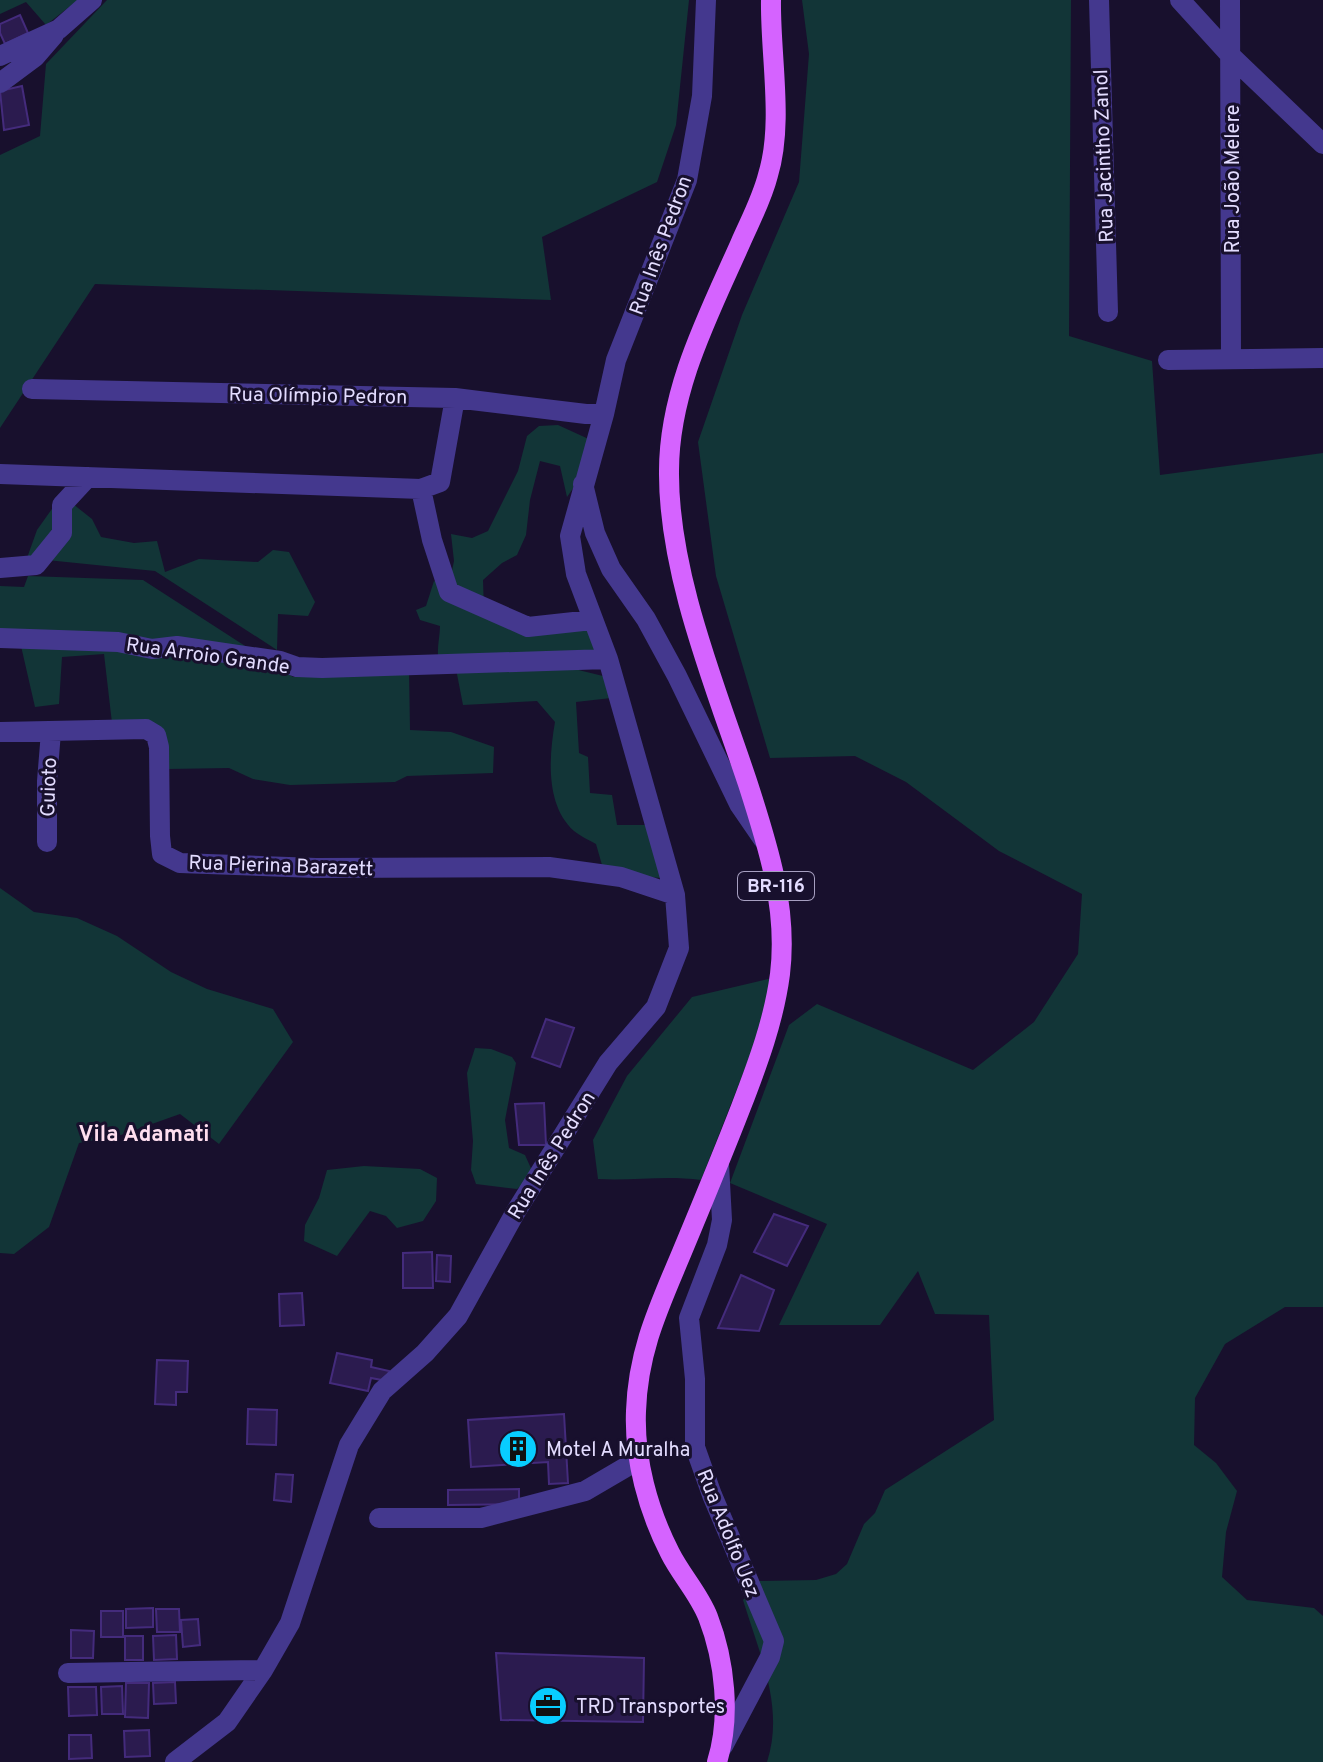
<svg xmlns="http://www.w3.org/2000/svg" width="1323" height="1762" font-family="Overpass,sans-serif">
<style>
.green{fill:#123537}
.building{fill:#2b1b4f;stroke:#442b7c;stroke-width:2}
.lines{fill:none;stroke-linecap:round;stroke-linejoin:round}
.street{stroke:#44388e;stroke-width:20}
.primary{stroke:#d563ff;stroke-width:20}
.labels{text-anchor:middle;stroke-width:6;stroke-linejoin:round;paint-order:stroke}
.shield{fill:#18102d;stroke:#a69fc0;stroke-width:2}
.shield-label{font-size:18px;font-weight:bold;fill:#e3dcff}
.street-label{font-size:20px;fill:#e3dcff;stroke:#18102d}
.poi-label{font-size:20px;fill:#e3dcff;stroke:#18102d;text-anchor:start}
.neighbourhood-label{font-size:22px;font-weight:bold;fill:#ffdeef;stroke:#18102d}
</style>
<rect width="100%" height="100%" fill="#18102d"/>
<!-- green -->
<path class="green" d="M0,0H78L46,25L26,2L0,14Z
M107,0H689L676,125L657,182L542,237L551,300L95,284L0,428V155L40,136L46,64Z
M802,0H1071L1069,336L1152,361L1160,475L1323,453V1307H1285L1225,1344L1195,1398L1194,1445L1216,1463L1237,1491L1226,1532L1222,1577L1247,1600L1314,1608L1323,1616V1762H767C785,1707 759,1653 743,1600L759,1581L816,1580L836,1574L847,1564L864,1524L875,1513L885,1490L994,1420L989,1315L935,1314L918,1271L880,1325H779L827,1224L730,1183L789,1025L817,1004L973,1070L1034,1022L1078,954L1082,894L999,851L906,782L855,756L770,758L716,576L698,442L742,315L799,182L809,54Z
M558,425L593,441L576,484L567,497L560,466L540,461L530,500L526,535L517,555L502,563L483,580L484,611L591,627L602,651L439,661C436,651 440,637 440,626L420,620L416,610L426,606L434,581L449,585L454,561L451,534L472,538L488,531L518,471L527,436L539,426Z
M73,504L92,519L101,537L134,543L157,541L165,572L199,559L258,562L273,550L289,552L315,602L308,616L278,614L277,650L155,571L27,558L37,530L54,506Z
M28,576L143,580L293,677L409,670L410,730L451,732L494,747L493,773L407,776L395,782L290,785L253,779L229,768L167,769L164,730L112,723L104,654L62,657L59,704L35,707L21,646L0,645V586L24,587Z
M554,664L607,677L611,698L576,702L579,753L588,757L590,793L612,795L617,825H649L663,878L644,877L602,865L596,844C589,840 580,836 574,831C545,805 549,756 555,722L537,701L463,705L456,669Z
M0,888L34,912L77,918L117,936L171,972L207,989L273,1009L293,1042L219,1144L180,1114L121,1135L79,1143L49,1227L14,1254L0,1253Z
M772,978L759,1033L701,1180C665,1175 634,1181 598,1179L593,1140L627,1076L692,997Z
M475,1048L491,1049L512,1057L516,1063L505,1120L509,1148L525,1155L534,1175L517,1189L476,1184L471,1170L473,1141L467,1073Z
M364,1166L420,1169L437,1178L436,1201L423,1221L397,1228L386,1216L370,1211L337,1256L304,1241L305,1225L319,1198L327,1170Z"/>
<!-- building -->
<path class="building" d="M20,15L28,33L5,44L0,33V24Z
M22,86L29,125L4,130L0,91Z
M546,1019L574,1028L560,1067L532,1057Z
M544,1103L546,1145H519L515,1104Z
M774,1214L808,1226L787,1266L754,1252Z
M432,1252L433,1288H403V1253Z
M437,1255L451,1256L450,1282L436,1281Z
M741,1275L774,1290L759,1331L718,1328Z
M302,1293L304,1325L280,1326L279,1294Z
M337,1353L372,1360L371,1367L389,1371L387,1381L371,1378L368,1391L330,1383Z
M157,1360L188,1361L187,1392H176V1405L155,1404Z
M248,1409L277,1410L276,1445L247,1444Z
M564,1414L568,1483L549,1484L548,1462L471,1467L468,1420Z
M276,1474L293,1475L291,1502L274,1500Z
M519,1489V1504L448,1505V1490Z
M153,1608V1627L126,1628V1609Z
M156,1609H179L180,1632H157Z
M101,1611H123V1637H101Z
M198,1619L200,1645L183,1647L181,1620Z
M71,1630L94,1631L93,1658H71Z
M176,1635L177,1659L154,1660L153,1636Z
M125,1636H143V1660H125Z
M496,1653L644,1658L643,1722L501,1720Z
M175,1682L176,1703L154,1704L153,1683Z
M126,1683H149L148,1718L125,1717Z
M122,1686L123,1714H102L101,1687Z
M68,1687H96L97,1715L69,1716Z
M149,1730L150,1756L125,1757L124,1731Z
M69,1735H91L92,1758L69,1759Z"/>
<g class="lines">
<!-- street -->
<path class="street" d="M1099,0L1108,312
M1180,0L1232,57L1323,144
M1230,0L1231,359
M0,56L59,29L92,0
M0,83L35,57L54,35
M1168,360L1323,358
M32,389L455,398L586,414H604
M0,474L421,489L440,482L455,398
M583,484L595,533L611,569L646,619L677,676L739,804L763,839
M421,489L432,540L449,592L528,627L592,620
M0,568L36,565L62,533V505L88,477
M0,638L118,642L152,649L177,646L280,661L297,667L322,668L608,659
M0,732L146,729L156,735L159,747L160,836L162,854L180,863L316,868L549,867L621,877L675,895
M47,842V781L51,732
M719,1164L722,1220L717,1245L689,1318L695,1379V1447L712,1495L774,1641L770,1657L723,1746
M379,1518H481L585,1491L638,1460
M68,1673L263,1670
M175,1762L227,1722L263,1670L290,1623L349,1445L382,1391L425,1353L458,1316L515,1213L608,1063L656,1007L679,948L675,895L608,659L576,574L570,536L604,414L616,360L687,180L702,96L706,0"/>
<!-- primary -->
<path class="primary" d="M717,1762C731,1717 725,1661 708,1617C699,1594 681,1575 670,1553C648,1510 634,1459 636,1411C638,1350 659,1307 682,1252C702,1204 722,1156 741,1107C758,1063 774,1020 780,974C788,908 768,846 748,784C716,688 668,573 669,471C669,390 708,316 740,244C750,221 762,199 768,175C784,123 770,55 771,0"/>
</g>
<!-- icons -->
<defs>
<g id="building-disc" transform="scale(2)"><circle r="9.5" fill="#08cdff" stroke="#18102d"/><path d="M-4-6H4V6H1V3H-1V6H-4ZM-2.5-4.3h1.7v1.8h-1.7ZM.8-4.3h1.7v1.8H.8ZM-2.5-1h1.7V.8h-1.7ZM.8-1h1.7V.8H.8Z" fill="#111"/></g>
<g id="office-disc" transform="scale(2)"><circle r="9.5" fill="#08cdff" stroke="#18102d"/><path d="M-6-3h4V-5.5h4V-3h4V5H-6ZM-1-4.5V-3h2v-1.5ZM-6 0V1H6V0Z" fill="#111"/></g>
</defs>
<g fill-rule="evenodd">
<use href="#building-disc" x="518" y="1449"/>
<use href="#office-disc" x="548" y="1706"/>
</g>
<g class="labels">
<!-- shield labels -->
<rect class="shield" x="738" y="872" width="76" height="28" rx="6"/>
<g class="shield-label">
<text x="776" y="892">BR-116</text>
</g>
<!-- street labels -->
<g class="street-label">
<text transform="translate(1103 156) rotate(-92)" y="7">Rua Jacintho Zanol</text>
<text transform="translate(1232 179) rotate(-90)" y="7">Rua João Melere</text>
<text transform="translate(660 245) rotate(-70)" y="7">Rua Inês Pedron</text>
<text transform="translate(318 395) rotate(1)" y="7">Rua Olímpio Pedron</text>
<text transform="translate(208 655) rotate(8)" y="7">Rua Arroio Grande</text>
<text transform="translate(48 787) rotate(-88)" y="7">Guioto</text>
<text transform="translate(281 865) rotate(2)" y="7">Rua Pierina Barazett</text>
<text transform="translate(551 1155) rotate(-58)" y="7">Rua Inês Pedron</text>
<text transform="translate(729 1533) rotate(68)" y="7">Rua Adolfo Uez</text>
</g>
<!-- poi labels -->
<g class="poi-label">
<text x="546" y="1456">Motel A Muralha</text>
<text x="576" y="1713">TRD Transportes</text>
</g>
<!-- neighbourhood labels -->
<g class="neighbourhood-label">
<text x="144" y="1141">Vila Adamati</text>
</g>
</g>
</svg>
